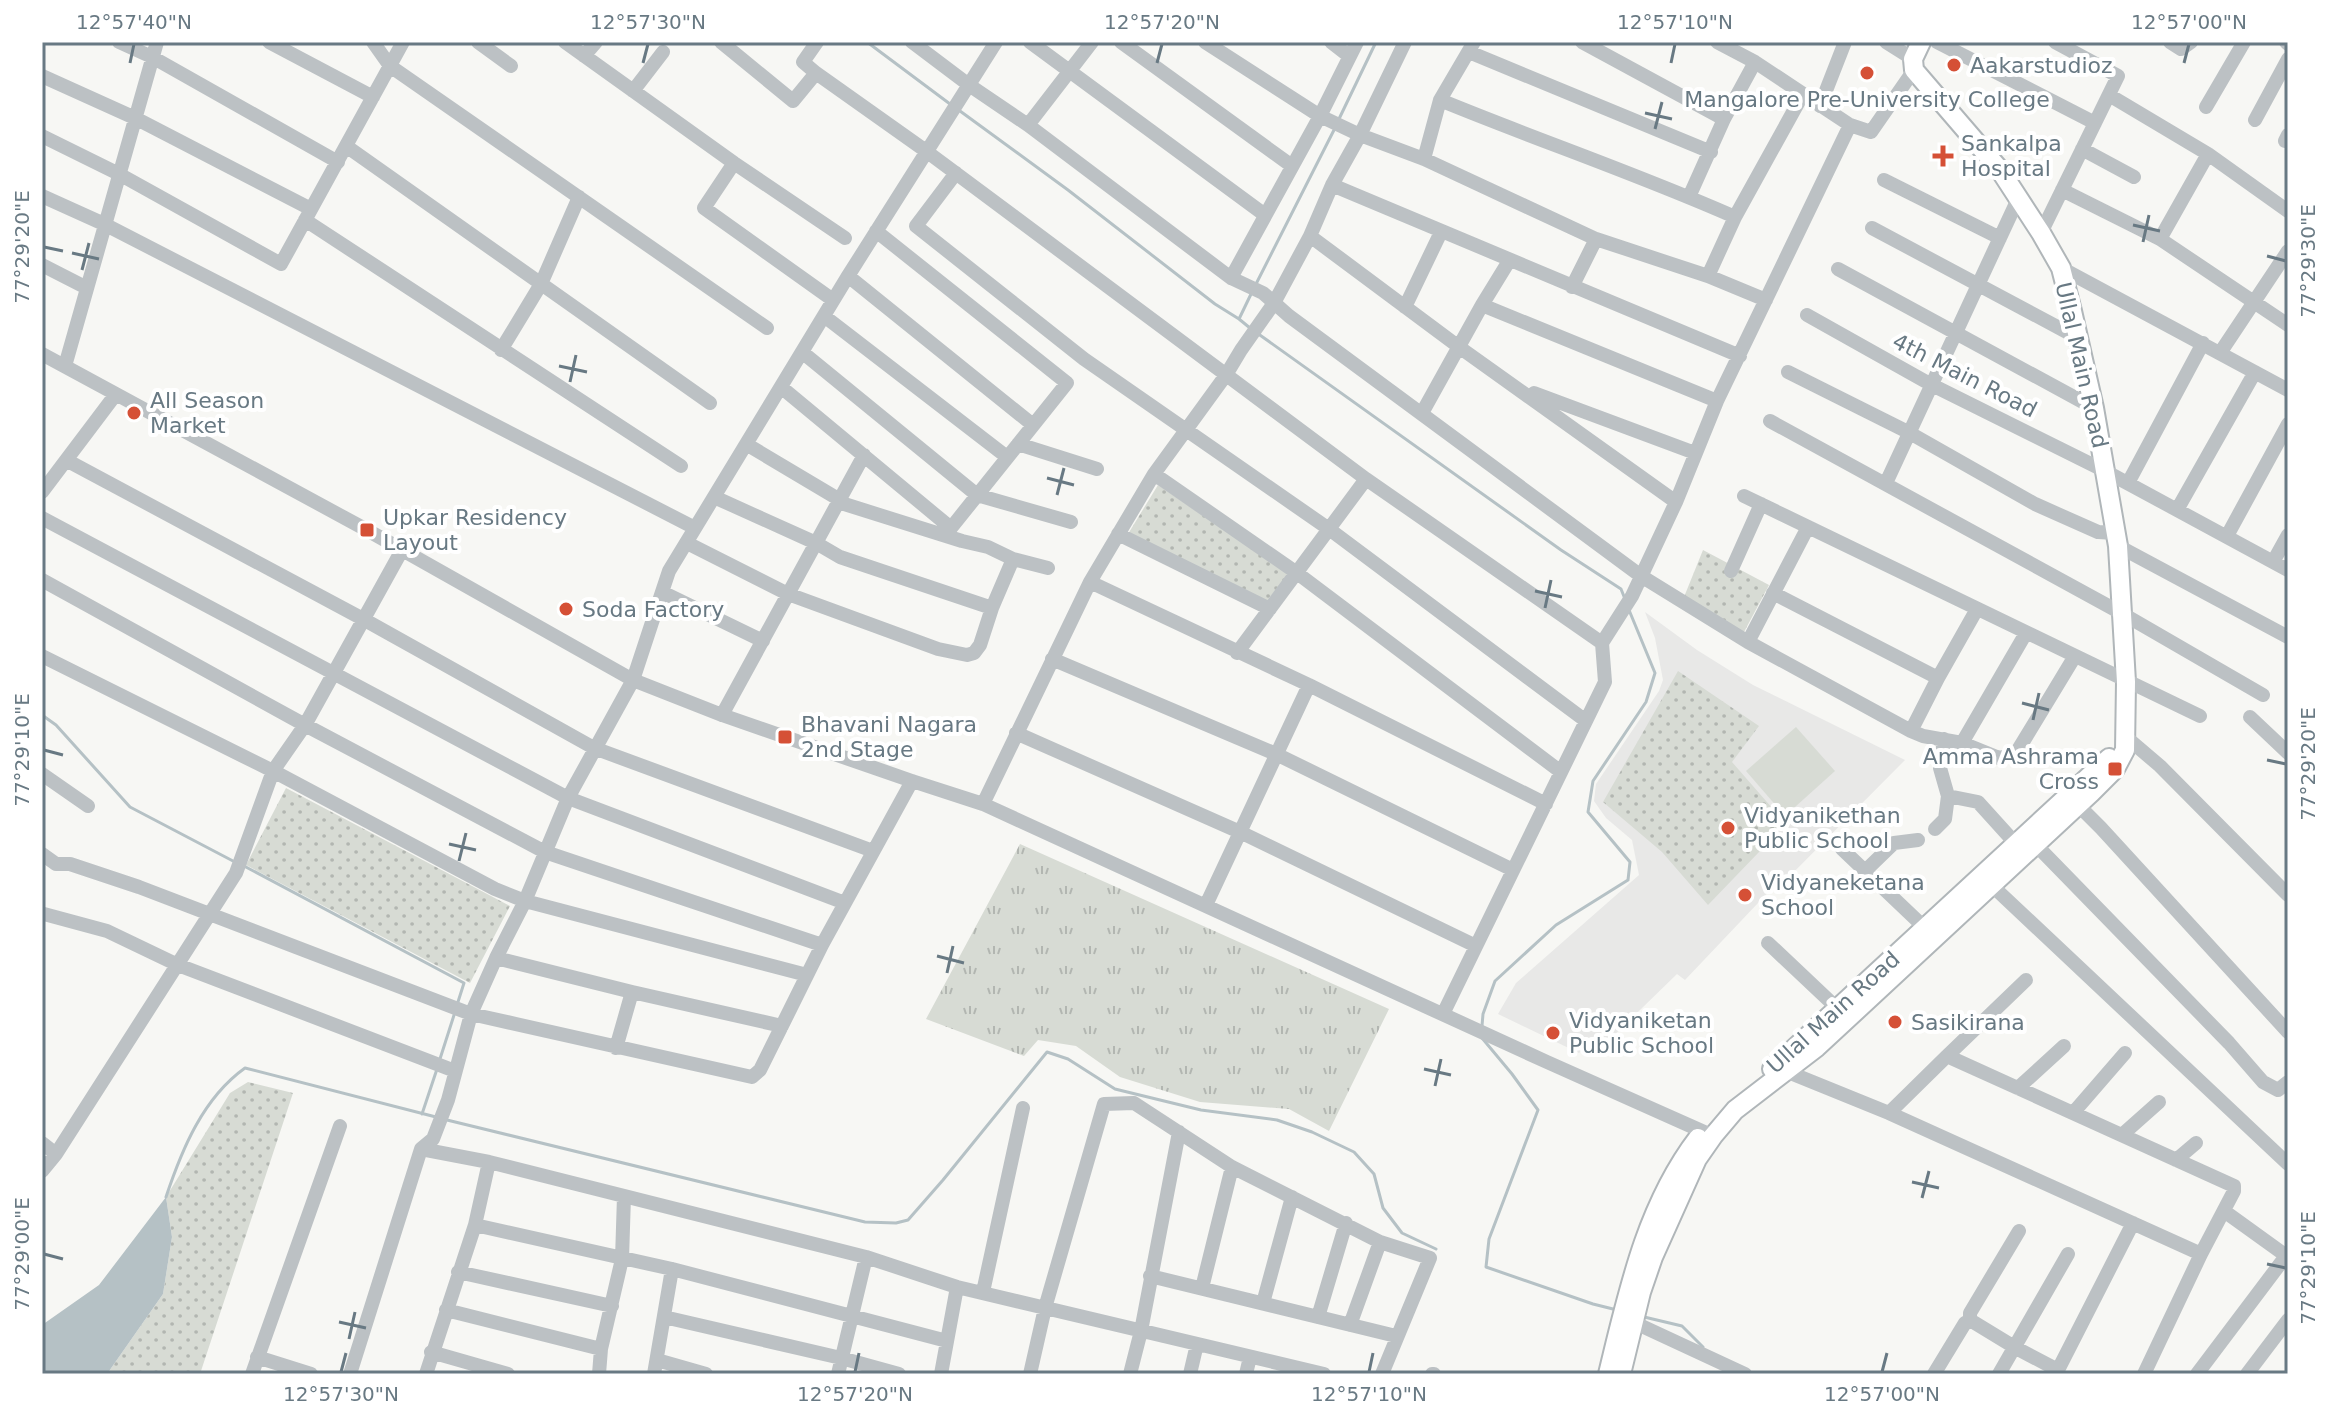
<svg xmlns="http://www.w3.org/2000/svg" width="2330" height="1416" font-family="'DejaVu Sans',sans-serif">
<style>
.built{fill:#e8e8e7}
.grass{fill:url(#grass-tufts)}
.park{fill:url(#park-dots)}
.pitch{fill:#d7dbd4}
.water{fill:#b5c1c5}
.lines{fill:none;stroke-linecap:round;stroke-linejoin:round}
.stream{stroke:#b5c1c5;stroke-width:3}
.major-casing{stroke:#b0b6b9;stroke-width:22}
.minor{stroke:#bcc1c4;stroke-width:14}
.major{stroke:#fff;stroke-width:18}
.ticks{fill:none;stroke:#687983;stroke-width:3}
.poi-dot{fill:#d55036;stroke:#fff;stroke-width:3}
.labels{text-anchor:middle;stroke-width:8;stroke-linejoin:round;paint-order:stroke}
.poi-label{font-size:22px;fill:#687983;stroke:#fff;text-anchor:start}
.street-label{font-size:22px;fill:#687983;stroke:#fff}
.neatline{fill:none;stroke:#687983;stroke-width:3}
.ticks-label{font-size:20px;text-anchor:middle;fill:#687983}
</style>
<defs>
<pattern id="grass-tufts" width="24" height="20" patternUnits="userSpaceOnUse" patternTransform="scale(2)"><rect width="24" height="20" fill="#d7dbd4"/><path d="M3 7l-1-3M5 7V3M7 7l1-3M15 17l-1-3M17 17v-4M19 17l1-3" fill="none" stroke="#b2b6b1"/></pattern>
<pattern id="park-dots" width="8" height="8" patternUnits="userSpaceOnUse" patternTransform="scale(2)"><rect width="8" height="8" fill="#d7dbd4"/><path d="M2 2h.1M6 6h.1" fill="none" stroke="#b2b6b1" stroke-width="1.8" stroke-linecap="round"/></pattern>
</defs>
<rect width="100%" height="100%" fill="#f7f7f4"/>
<!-- built -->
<path class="built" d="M1645,612L1697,650L1753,685L1905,760L1779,887L1777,883L1685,980L1677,974L1603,1046L1594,1040L1579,1053L1498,1014L1516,983L1639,875L1632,840L1606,818L1594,801L1596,784L1659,691L1663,680L1655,638Z"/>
<!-- grass -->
<path class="grass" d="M1020,844L1389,1009L1329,1131L1289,1109L1200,1102L1120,1077L1076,1046L1038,1040L1024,1056L926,1019Z"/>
<!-- park -->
<path class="park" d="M1158,485L1289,574L1267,601L1128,534Z
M1703,550L1769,585L1743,634L1684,597Z
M1678,671L1759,726L1732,762L1786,824L1708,905L1662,852L1603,802Z
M286,788L510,906L470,983L246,865Z
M248,1082L293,1093L200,1374H107L163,1294L172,1237L166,1197L230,1093Z"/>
<!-- pitch -->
<path class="pitch" d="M1796,727L1835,771L1785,816L1746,771Z"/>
<!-- water -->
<path class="water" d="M166,1197L172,1237L163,1294L107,1374H42V1325L99,1285Z"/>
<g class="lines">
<!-- stream -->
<path class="stream" d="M867,42L950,104
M960,111L1068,190L1215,304L1239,319
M1338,121L1376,42
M1255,286L1335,128
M1250,328L1239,319L1252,292
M1257,333L1561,550L1621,589L1625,599
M42,715L56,725L130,807L233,861
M244,866L464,983L457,1005
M1482,1026L1483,1014L1495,981L1556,925L1628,880L1630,862L1588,812L1593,781L1646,702L1655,673L1629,610
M1482,1038L1512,1074L1538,1110L1489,1239L1486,1267L1593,1304L1617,1310
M439,1062L455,1012
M422,1114L437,1069
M447,1120L865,1222L896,1223L908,1220L943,1180L1047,1052L1068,1059L1115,1089L1201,1110L1277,1120L1312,1132L1354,1152L1374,1174L1383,1208L1402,1233L1436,1249
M166,1197C182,1149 203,1098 245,1068L436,1117
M1640,1316L1682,1326L1703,1347"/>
<!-- major casing -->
<g class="major-casing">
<path id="major" d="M1772,1069L2109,758
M1608,1374C1628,1292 1646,1206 1698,1138
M1621,1374L1641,1292L1653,1257L1697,1159L1713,1136L1735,1110L1817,1047L2091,793L2115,769L2125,750L2126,682L2118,546L2094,408L2072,311L2061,268L2041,233L2000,170L1914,70L1913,59L1921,42"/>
</g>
<!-- minor -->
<path class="minor" d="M119,42L152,57L338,162
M269,42L373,97
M373,42L390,66L767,328
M478,42L511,66
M565,42L734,163L704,208L833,300
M721,42L793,101L816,73
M817,42L803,62L816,73L926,151L1366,479L1237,653
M912,42L969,85L1028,125L1231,278L1263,293L1289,316L1641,576L1748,642L1911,731L1923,736L1962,743L1999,758L2015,755L2075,656
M1030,42L1265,215
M1121,42L1292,166
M1205,42L1320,116L1360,135L1424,159L1596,239L1708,276L1766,300
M1331,42L1349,56
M1582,42L1724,119
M1717,42L1755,62L1850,125
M1886,42L1913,59
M1937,42L2095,123
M2170,42L2181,49L2191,42
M2286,42L2288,44
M1469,52L1711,152
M584,56L596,42
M42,76L135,118L311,209
M633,91L663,52
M2109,95L2208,154L2288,211
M1440,100C1537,140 1638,174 1735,217
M1820,106L1845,42
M2206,107L2244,42
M2255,120L2288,59
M1028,125L1092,42
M42,136L119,174L281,264L403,42
M2285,141L2288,135
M346,146L710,403
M2082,149L2134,177
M2208,154L2160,239L2288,325
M1424,159L1440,100L1474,42
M734,163L845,238
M956,173L916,226L1084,359L1329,529L1586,721
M1884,180L2000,238
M1332,185L1740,356
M2062,190L2160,239
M42,196L104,224L695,528
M1689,197L1724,119L1755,62
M305,220L681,466
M1872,228L2078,338
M2041,233L2118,76L2055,42
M1310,236L1459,347L1676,502
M42,265L87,288
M2061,268L2288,390
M1838,269L2094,408
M848,276L1033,425
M1708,276L1735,217L1803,94
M1231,278L1320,116L1357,42
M1572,287L1596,239
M1482,305L1717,401
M1405,307L1441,232
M1807,315L1930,384L2105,471L2288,570
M824,316L1007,457
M501,350L541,284L579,197
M802,352L977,495L1071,522
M2220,353L2288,251
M42,354L367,530L633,680L722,715L912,781L983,804L1547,1062L1713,1136
M65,366L157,42
M1788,372L1908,432L2035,504L2098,532L2115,533
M781,387L951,528L1067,383L876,231
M1534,393L1695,453
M1422,413L1482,305L1509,261
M1770,421L2123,614L2263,695
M746,444L840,500
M1018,444L1097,469
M66,460L363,619L594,748L873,851
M1154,474L1297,573L1561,772
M1366,479L1602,643
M1886,483L2018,199
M2128,483L2203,343
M42,492L116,394
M1744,496L2200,716
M714,497L816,543L840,557L992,608
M2177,510L2255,372
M42,518L568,798L845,903
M1118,534L1270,609
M2227,536L2288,424
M687,543L788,594L938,649L967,655L974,653L980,645L992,608L1013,559L988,547L962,541L838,502
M2118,546L2288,637
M1013,559L1048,568
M2273,562L2288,535
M1731,571L1761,504
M42,580L305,725L545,852L822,945
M1090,582L1309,685L1546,804
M662,592L669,571L848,276L996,42
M1773,593L1938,678L1911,731
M1748,642L1808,527
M42,656L273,771L495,889L525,901L807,975
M1052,659L1276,754L1513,870
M1938,678L1977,609
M722,715L864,455
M2250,717L2288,753
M1016,733L1240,832L1476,946
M2126,737L2160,766L2288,895
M1944,739L1940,768L1948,796L1978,802L2016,844
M1962,743L2026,633
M42,774L88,806
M983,804L1090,582L1154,474L1226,375L1241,350L1274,303L1310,236L1332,185L1360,135L1405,42
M2078,805L2101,828L2288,1032
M1935,829L1945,819L1948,796
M2035,844L2229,1043L2263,1082L2278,1090L2288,1082
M1842,849L1925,928
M42,854L56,864H70L139,887L471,1014L752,1077L760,1070L822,945L912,781
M1865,871L1894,843L1918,840
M1985,879L2288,1164
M1206,905L1309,685
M44,914L107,931L178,965L455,1071
M1768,943L1838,1009
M496,958L632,992L782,1026
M1443,1014L1605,682L1602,643L1632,596L1676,502L1717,401L1850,125L1871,132L1914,70
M616,1048L632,992
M1947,1056L2026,980
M1778,1068L1889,1113L2201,1254L2144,1374
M2018,1088L2064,1046
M1889,1113L1947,1056L2234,1186V1191L2201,1254
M2073,1113L2125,1053
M2123,1134L2159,1102
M42,1143L56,1154
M421,1149L489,1162L866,1257L957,1287L1324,1374
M2176,1160L2196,1143
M42,1171L56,1154L236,873L273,771L305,725L402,550
M2224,1211L2288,1257
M475,1225L672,1269L947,1341
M458,1272L612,1306
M1150,1276L1396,1336
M1202,1288L1232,1167
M983,1292L1023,1108
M1263,1303L1292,1197
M446,1310L601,1349
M664,1317L841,1358L899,1374
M1318,1317L1346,1223
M1970,1320L2016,1348L2054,1368H2059L2133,1223
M1633,1322L1745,1374
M1350,1325L1380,1242
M431,1352L508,1374
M257,1357L311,1374
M657,1360L706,1374
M252,1374L340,1126
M350,1374L421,1149L433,1139L448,1100L471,1014L496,958L525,901L568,798L633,680L662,592L763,641
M426,1374L475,1225L489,1162
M599,1374L601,1349L622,1259L624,1196
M654,1374L672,1269
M838,1374L866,1257
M941,1374L957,1287
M1030,1374L1045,1308L1104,1104L1134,1103L1232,1167L1380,1242L1430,1258L1382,1374
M1130,1374L1141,1331L1179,1132
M1190,1374L1197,1344
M1246,1374L1250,1357
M1432,1374H1434
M1934,1374L1965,1323L1970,1320V1313L2019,1231
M1999,1374L2068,1254
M2197,1374L2286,1256
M2247,1374L2288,1320"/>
<!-- major -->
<use href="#major" class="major"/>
</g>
<!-- ticks -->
<path class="ticks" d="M130,63L134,44M643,63L648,44M1157,63L1162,44M1671,63L1675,44M2184,63L2189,44M1645,113L1672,119M1655,129L1662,102M2133,225L2160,231M2143,242L2149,215M44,247L63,251M72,253L99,259M2267,256L2286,261M82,270L89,243M559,366L587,372M570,382L576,355M1047,478L1074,485M1057,495L1064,468M1535,591L1562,597M1545,608L1551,580M2022,703L2049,710M2033,720L2039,693M44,750L63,755M2267,760L2286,764M449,844L476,850M459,861L466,833M937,956L964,963M947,973L953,946M1424,1069L1451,1075M1435,1086L1441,1059M1912,1182L1939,1188M1922,1198L1929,1171M44,1254L63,1259M2267,1264L2286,1268M339,1322L366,1328M349,1339L355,1312M341,1372L346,1353M855,1372L859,1353M1369,1372L1373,1353M1882,1372L1887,1353"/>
<!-- markers -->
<g class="poi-dot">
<circle cx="1954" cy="65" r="8"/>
<circle cx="1867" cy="73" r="8"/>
<path d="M1939 144h8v8h8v8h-8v8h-8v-8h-8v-8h8z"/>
<circle cx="134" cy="413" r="8"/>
<rect x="359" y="522" width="16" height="16" rx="4"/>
<circle cx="566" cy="609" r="8"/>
<rect x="777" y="729" width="16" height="16" rx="4"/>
<rect x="2107" y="761" width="16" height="16" rx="4"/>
<circle cx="1728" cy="828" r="8"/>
<circle cx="1745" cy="895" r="8"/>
<circle cx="1895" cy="1022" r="8"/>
<circle cx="1553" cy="1033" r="8"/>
</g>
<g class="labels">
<!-- poi labels -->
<g class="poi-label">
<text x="1970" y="73">Aakarstudioz</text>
<text x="1867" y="107" text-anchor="middle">Mangalore Pre-University College</text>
<text x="1961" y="151">Sankalpa<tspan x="1961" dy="25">Hospital</tspan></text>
<text x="150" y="408">All Season<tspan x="150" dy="25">Market</tspan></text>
<text x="383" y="525">Upkar Residency<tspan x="383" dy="25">Layout</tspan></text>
<text x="582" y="617">Soda Factory</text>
<text x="801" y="732">Bhavani Nagara<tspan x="801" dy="25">2nd Stage</tspan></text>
<text x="2099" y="764" text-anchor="end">Amma Ashrama<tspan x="2099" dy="25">Cross</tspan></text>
<text x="1744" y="823">Vidyanikethan<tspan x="1744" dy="25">Public School</tspan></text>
<text x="1761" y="890">Vidyaneketana<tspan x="1761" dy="25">School</tspan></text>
<text x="1569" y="1028">Vidyaniketan<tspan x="1569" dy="25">Public School</tspan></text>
<text x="1911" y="1030">Sasikirana</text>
</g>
<!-- street labels -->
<g class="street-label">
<text transform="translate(2082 365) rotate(77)" y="8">Ullal Main Road</text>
<text transform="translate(1965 375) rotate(27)" y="8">4th Main Road</text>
<text transform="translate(1833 1012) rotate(-42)" y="8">Ullal Main Road</text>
</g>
</g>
<!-- border -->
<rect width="2330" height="1416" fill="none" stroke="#ffffff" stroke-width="88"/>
<rect x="44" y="44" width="2242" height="1328" class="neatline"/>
<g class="ticks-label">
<text x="134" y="29">12°57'40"N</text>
<text x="648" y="29">12°57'30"N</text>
<text x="1162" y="29">12°57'20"N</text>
<text x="1675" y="29">12°57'10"N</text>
<text x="2189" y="29">12°57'00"N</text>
<text transform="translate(22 247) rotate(-90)" y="7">77°29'20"E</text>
<text transform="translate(2308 261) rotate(-90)" y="7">77°29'30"E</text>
<text transform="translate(22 750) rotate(-90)" y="7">77°29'10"E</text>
<text transform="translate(2308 764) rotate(-90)" y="7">77°29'20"E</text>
<text transform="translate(22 1254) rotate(-90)" y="7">77°29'00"E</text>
<text transform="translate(2308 1268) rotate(-90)" y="7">77°29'10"E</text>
<text x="341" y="1401">12°57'30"N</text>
<text x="855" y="1401">12°57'20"N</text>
<text x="1369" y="1401">12°57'10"N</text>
<text x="1882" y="1401">12°57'00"N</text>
</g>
</svg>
